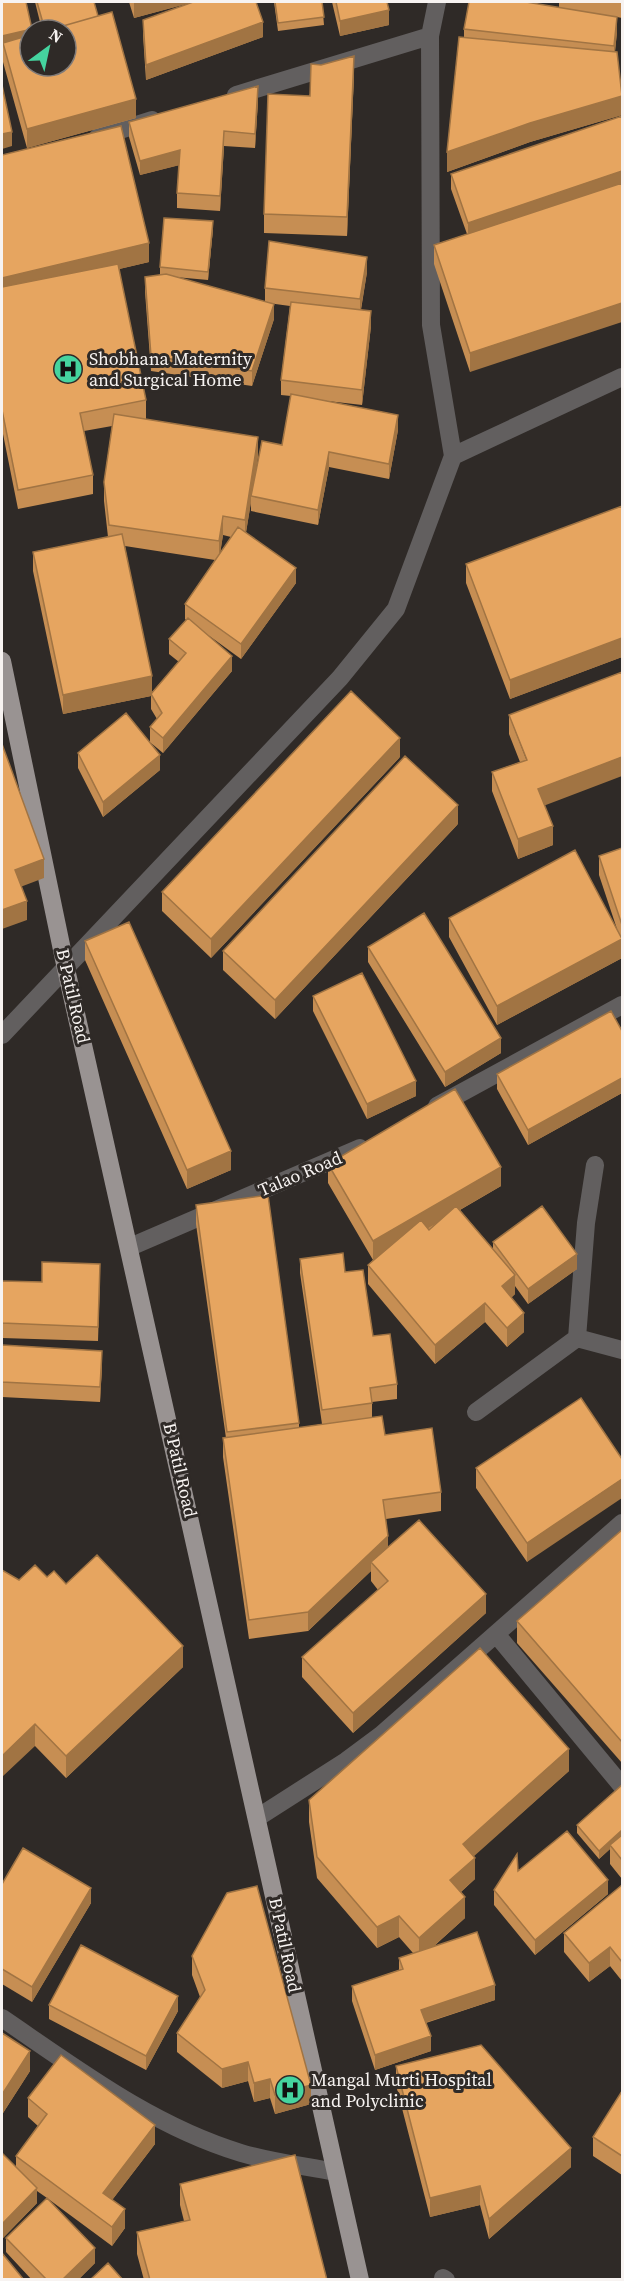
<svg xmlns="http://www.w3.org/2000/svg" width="624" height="2281" font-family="'Source Serif 4',serif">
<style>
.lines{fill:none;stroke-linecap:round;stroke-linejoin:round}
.minor{stroke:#625f5f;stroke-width:18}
.major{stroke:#999392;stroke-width:18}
.wall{fill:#c68e53;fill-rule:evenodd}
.shaded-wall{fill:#a17443}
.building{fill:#e6a560;stroke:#a17443;stroke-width:1.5}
.labels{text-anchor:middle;stroke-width:6;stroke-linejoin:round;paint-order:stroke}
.poi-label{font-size:18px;fill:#f7f3f1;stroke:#2f2a27;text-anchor:start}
.street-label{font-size:18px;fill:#f7f3f1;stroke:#2f2a27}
</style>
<rect width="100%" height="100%" fill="#2f2a27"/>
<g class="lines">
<!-- minor -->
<path class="minor" d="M437,2L430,36L431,325L453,456
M236,95L430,36
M98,137L152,120
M2,1035L340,678L396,609L453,456L622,377
M437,1106L622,1005
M130,1247L360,1148
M577,1338L586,1223L595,1165
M476,1412L577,1338L622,1350
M496,1634L622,1786
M257,1818L346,1761L381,1735L622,1523
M2,2018C77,2069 152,2126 241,2153C271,2162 304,2166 335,2172
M443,2278L446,2280"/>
<!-- major -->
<path class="major" d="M2,661L66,969L360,2280"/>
</g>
<!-- wall -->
<path class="wall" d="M2,2L32,30L30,66L66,30H42L35,2H94L98,16L136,118L27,148L3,62V51H2Z
M129,2H256L263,37L146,80L143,35V20L193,2L134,18Z
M274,2H322L324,25L278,31Z
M332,2H387L389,25L340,36Z
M559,2H622V18L617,17V32L615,52L622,115L530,142L447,172L464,38V29L559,7Z
M321,65L354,75L347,236L264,233V214Z
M258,101L255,148L224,146L220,211L177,208V193L179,165L140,175L129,137V122Z
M622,116L470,372L434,264V245L467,234L451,189V174Z
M2,155L149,262L119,269L146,400V419L258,456L256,469L282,445L291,396L281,395V380L290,306L268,303L274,319L252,386L151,371L145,292V277L160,275V267L213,229L208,280L175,277L265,302V288L367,272L361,310L371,326L362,405L319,400L398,430L389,479L329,467L318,525L251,511V502L246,532L296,583L241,659L208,635L232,671L163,753L151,743L160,770L103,817L78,768V753L150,742V727L157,719L151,709V696L63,714L33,571V552L108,537L104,501V482L112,426L84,431L93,475V494L18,509L2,429ZM223,535L231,537L220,553ZM125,546L215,560L185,604V619L186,620L169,639V654L179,662L152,692Z
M622,506V657L510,699L466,583V564Z
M509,715L544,805L553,845L518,859L492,791V772L520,762L509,734Z
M400,757L211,958L162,911V892Z
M458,824L275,1019L223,970V951Z
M622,848V958L497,1025L449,937V918L617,929L599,875V856Z
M85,941L231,1170L187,1189L85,960Z
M368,947L501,1053L445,1087L368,962Z
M313,996L416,1096L367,1119L313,1011Z
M622,1031V1093L528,1145L497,1089V1074Z
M328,1164L501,1186L460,1210L493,1249V1242L577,1269L528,1304L515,1286V1294L511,1298L524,1332L507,1347L485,1322L435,1364L368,1284V1265L373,1260L328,1183Z
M196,1205L299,1423V1428L322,1424L300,1273V1259L345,1272L373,1336L397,1384V1399L372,1402V1418L385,1435L441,1492V1511L386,1519L388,1547L486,1613L353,1733L302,1677V1657L378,1590L371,1581V1571L308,1631L249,1639L223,1457V1438H226L196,1224Z
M100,1278L98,1341L2,1338V1281L42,1282Z
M2,1345L102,1366L100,1402L2,1397Z
M622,1459L527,1562L476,1488V1468Z
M622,1530V1763L517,1643V1621Z
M47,1577L66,1584L183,1667L66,1778L35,1746L19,1580Z
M569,1771L473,1856L475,1879L461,1892L465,1918L433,1947L495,2000L426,2023L431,2051L375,2070L352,2001V1986L399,1970V1958L413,1953L399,1937L377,1948L317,1878L309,1822V1800Z
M622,1785V1879L610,1864V1849L599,1859L577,1833V1825Z
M518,1871L608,1894L535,1955L494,1905V1890Z
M2,1884L91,1903L32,2002L2,1984Z
M622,1885V1981L610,1966L589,1982L564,1952V1933Z
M192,1956L311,2104L275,2114L270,2098L254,2102L248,2081L222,2088L177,2052V2033L200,1997L192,1975Z
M49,2005L178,2011L146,2070L49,2019Z
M2,2033L30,2071L3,2113L2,2112Z
M396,2066L571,2167L489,2239L480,2205L430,2217L396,2085Z
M622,2091V2175L593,2156V2137Z
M28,2098L155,2144L112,2200L125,2228L112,2246L47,2198L95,2263L78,2280H32L6,2252V2238L47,2198L37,2191V2203L2,2239V2153L16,2167V2156L38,2126L28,2117Z
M180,2184L327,2280H144L137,2254V2232L184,2221L180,2205Z"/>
<!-- shaded-wall -->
<path class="shaded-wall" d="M140,2H194L134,18V3Z
M389,10V25L340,36V21Z
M617,17V32L614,60V46Z
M263,22V37L146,80V65Z
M32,29V30H30V44L3,43V51H2V36Z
M354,56V75L347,236V217Z
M258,86V101L255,148V134Z
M622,96V115L530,142L447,172V152L530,123Z
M136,99V118L27,148V129Z
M224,131V146L220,211V196Z
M12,132V146L2,149V134Z
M180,150V165L140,175V161Z
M622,171V186L468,238V223Z
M213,221V229L208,280V272Z
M149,243V262L2,297V278Z
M367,257V272L360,314V299Z
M622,303V322L470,372V353Z
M274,304V319L252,386V371Z
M371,311V326L362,405V390Z
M398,415V430L389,479V464Z
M258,437V456L252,496H251V502L245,539V520Z
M329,452V467L318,525V510Z
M223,516V535L219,561V541Z
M296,568V583L241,659V644Z
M622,638V657L510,699V680Z
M232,656V671L163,753V738Z
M152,676V696L151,694V696L63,714V695Z
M400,738V757L211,958V939Z
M160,755V770L103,817V802Z
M622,757V776L538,808V789Z
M458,805V824L275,1019V1000Z
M553,826V845L518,859V839Z
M44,859V878L15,889V870Z
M27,901V920L2,929V910Z
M622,939V958L497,1025V1006Z
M501,1038V1053L445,1087V1072Z
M622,1078V1093L528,1145V1130Z
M416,1081V1096L367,1119V1104Z
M231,1151V1170L187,1189V1170Z
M501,1167V1186L373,1260V1241Z
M577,1254V1269L528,1304V1289Z
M515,1275V1294L502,1305V1286Z
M485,1303V1322L435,1364V1345Z
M524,1313V1332L507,1347V1328Z
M102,1351V1366L100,1402V1387Z
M622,1479V1498L527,1562V1543Z
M388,1536V1555L371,1562V1571L308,1631V1612Z
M486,1594V1613L353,1733V1713Z
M183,1646V1667L66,1778V1756Z
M35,1724V1746L2,1777V1756Z
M569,1749V1771L463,1866V1844Z
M622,1830V1839L610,1845V1849L599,1859V1851Z
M475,1858V1879L450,1901V1880Z
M608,1880V1894L535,1955V1940Z
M91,1888V1903L32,2002V1987Z
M465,1897V1918L419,1959V1938Z
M399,1916V1937L377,1948V1927Z
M610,1947V1966L589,1982V1963Z
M495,1985V2000L421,2024V2010Z
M178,1996V2011L146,2070V2056Z
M431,2036V2051L375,2070V2055Z
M30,2051V2071L3,2113V2093Z
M248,2062V2081L222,2088V2069Z
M270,2079V2098L254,2102V2083Z
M311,2085V2104L275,2114V2095Z
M155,2125V2144L103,2212V2193Z
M571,2148V2167L489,2239V2219Z
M480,2186V2205L430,2217V2198Z
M37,2188V2203L2,2239V2224Z
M125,2209V2228L112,2246V2227Z
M95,2248V2263L78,2280H62Z"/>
<!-- building -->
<path class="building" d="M2,2H26L32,29L2,36Z
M37,2H94L98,16L49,30H45Z
M193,2H256L263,22L146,65L143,20Z
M275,2H322L324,17L278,23Z
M336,2H387L389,10L340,21Z
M469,2H526L617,17L614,46L464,29Z
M112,12L136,99L27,129L3,43L30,35V66H66V30H49Z
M459,37L617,52L622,96L530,123L447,152Z
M354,56L347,217L264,214L268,94L310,96L311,64L321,65Z
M2,85L12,132L2,134Z
M258,86L255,134L224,131L220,196L177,193L180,150L140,161L129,122Z
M622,116V171L468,223L451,174Z
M121,126L149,243L2,278V155Z
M622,183V303L470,353L434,245Z
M164,218L213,221L208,272L160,267Z
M269,241L367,257L360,299L265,288Z
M118,264L146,400L80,413L93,475L18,490L2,410V287Z
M166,274L274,304L252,371L151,356L145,277Z
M291,302L371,311L362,390L281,380Z
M291,394L398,415L389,464L329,452L318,510L251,496L262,441L282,445Z
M114,414L258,437L245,520L223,516L219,541L109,525L104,482Z
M622,506V638L510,680L466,564Z
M238,527L296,568L241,644L185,604Z
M122,534L152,676L63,695L33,552Z
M188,618L232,656L163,738L150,727L162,713L151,694L186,653L169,639Z
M622,672V757L538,789L553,826L518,839L492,772L527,760L509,715Z
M351,691L400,738L211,939L162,892Z
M126,713L160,755L103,802L78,753Z
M2,744L44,859L15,870L27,901L2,910Z
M405,756L458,805L275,1000L223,951Z
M622,848V925L599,856Z
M575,850L622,939L497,1006L449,918Z
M424,913L501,1038L445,1072L368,947Z
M129,922L231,1151L187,1170L85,941Z
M362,973L416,1081L367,1104L313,996Z
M611,1011L622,1031V1078L528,1130L497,1074Z
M455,1089L501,1167L373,1241L328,1164Z
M268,1195L299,1423L227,1432L196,1205Z
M456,1206L515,1275L502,1286L524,1313L507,1328L485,1303L435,1345L368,1265L421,1220L429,1230Z
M542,1206L577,1254L528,1289L493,1242Z
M343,1253L345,1272L363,1270L373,1336L390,1334L397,1384L370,1388L372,1403L322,1410L300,1259Z
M42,1262L100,1264L98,1327L2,1323V1281L42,1282Z
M2,1345L102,1351L100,1387L2,1382Z
M581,1398L622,1459V1479L527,1543L476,1468Z
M382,1416L385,1435L432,1428L441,1492L383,1500L388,1536L308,1612L249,1620L223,1438Z
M419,1520L486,1594L353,1713L302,1657L388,1581L371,1562Z
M622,1530V1742L517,1621Z
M97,1555L183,1646L66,1756L35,1724L2,1756V1570L19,1580L35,1565L47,1577L54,1571L66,1584Z
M480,1648L569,1749L463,1844L475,1858L450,1880L465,1897L419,1938L399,1916L377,1927L317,1857L309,1800Z
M622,1785V1830L599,1851L577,1825Z
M567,1831L608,1880L535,1940L494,1890L517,1854L518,1871Z
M622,1835V1860L610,1845Z
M23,1848L91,1888L32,1987L2,1969V1884Z
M622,1885V1962L610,1947L589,1963L564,1933Z
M257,1886L311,2085L275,2095L270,2079L254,2083L248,2062L222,2069L177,2033L205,1990L192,1956L227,1893Z
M477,1932L495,1985L421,2010L431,2036L375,2055L352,1986L403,1969L399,1958Z
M81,1945L178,1996L146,2056L49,2005Z
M2,2033L30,2051L3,2093L2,2092Z
M481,2045L571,2148L489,2219L480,2186L430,2198L396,2066Z
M61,2055L155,2125L103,2193L125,2209L112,2227L16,2156L47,2114L28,2098Z
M622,2091V2156L593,2137Z
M2,2153L37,2188L2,2224Z
M295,2155L327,2280H150L137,2232L190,2220L180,2184Z
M47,2198L95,2248L62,2280H47L6,2238Z
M2,2253L24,2280H2Z
M108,2263L123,2280H90Z"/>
<!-- icons -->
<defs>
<g id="hospital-disc" transform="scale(1.5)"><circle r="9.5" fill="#45d49f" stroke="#2f2a27"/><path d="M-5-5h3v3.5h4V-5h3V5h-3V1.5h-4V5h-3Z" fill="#111"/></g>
</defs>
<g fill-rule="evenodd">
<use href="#hospital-disc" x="68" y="369"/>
<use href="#hospital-disc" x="290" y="2090"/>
</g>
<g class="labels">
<!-- poi labels -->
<g class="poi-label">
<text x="89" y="365">Shobhana Maternity<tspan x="89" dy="21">and Surgical Home</tspan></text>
<text x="311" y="2086">Mangal Murti Hospital<tspan x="311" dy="21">and Polyclinic</tspan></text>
</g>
<!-- street labels -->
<g class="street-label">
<text transform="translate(73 996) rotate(77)" y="6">B Patil Road</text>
<text transform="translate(300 1174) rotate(-23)" y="6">Talao Road</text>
<text transform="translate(180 1470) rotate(77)" y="6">B Patil Road</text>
<text transform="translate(285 1945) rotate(78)" y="6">B Patil Road</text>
</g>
</g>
<!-- border -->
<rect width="624" height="2281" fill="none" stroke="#f7f3f1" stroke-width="6"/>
<!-- north arrow -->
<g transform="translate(48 48) rotate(33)"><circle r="28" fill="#2f2a27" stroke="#7f7a78" stroke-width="1.5"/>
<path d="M0-4.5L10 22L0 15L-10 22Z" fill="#45d49f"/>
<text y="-9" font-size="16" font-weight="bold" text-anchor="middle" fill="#f7f3f1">N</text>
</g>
</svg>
